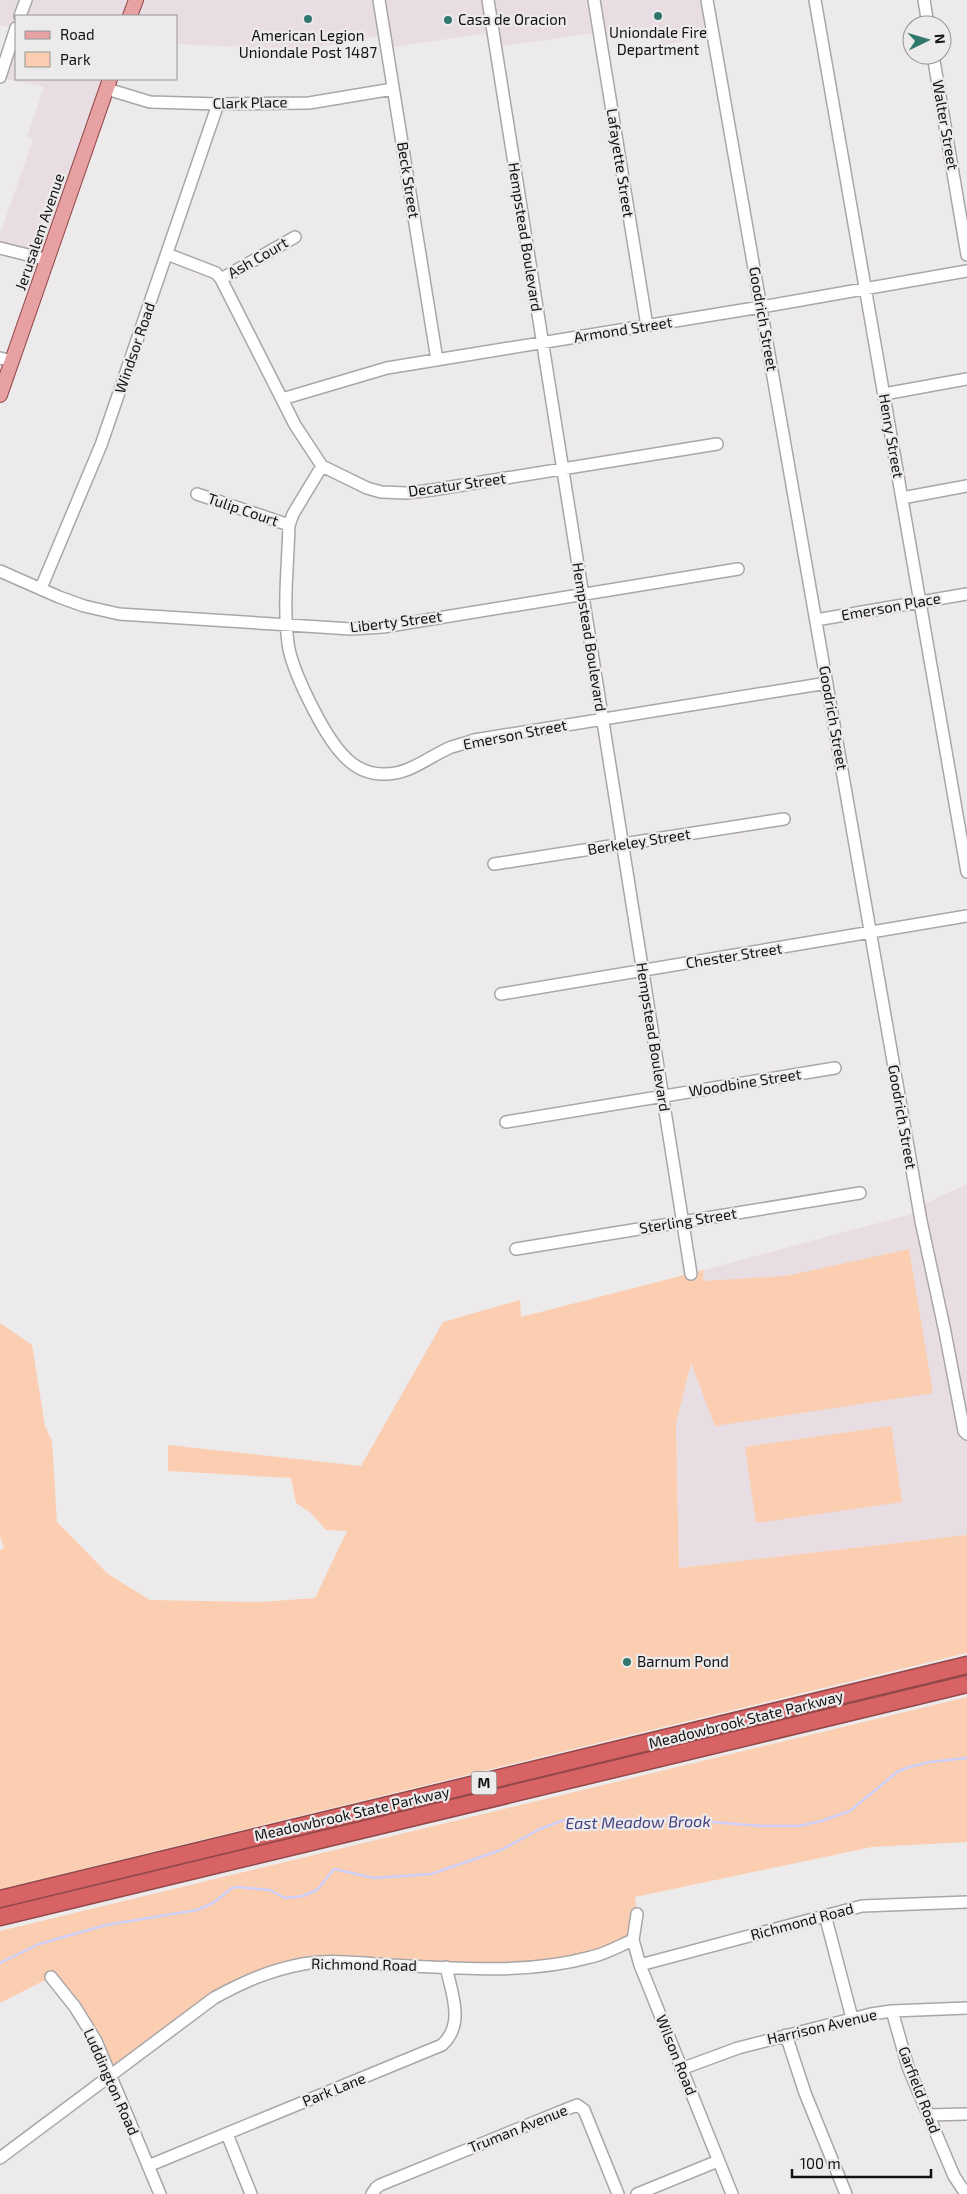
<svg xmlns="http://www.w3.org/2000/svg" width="967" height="2194" font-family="'Exo 2',sans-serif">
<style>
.built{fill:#e8dde2}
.green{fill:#fcceb1}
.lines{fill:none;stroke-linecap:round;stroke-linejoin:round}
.stream{stroke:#ced0f9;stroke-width:2.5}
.minor-casing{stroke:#a9a6a7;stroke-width:14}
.major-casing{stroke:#924748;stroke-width:16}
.highway-casing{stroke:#924748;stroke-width:19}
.minor{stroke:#fff;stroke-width:11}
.major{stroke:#e7a1a3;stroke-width:14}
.highway{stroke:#d76365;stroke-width:16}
.poi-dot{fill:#30776e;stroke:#edeaeb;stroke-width:2}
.labels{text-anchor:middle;stroke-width:4.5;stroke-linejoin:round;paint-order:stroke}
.shield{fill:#edeaeb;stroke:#545353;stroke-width:1}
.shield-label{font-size:14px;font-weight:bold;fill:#131212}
.poi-label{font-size:15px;fill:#131212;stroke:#edeaeb;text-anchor:start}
.street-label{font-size:15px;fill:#131212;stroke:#edeaeb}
.water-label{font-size:16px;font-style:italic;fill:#454281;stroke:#edeaeb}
</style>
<rect width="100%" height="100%" fill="#edeaeb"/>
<!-- built -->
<path class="built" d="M0,0H707L714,33L662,46L659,32L612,37L595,33L495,47L493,38L487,33L387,48L384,35L304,50L176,44V16H16V79H110L48,260L0,248V234L33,140L27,137L44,87L0,78L16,29L0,25Z
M967,1184V1535L679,1568L676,1424L712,1281H703L704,1270L919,1212L918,1207Z"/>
<!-- green -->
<path class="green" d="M909,1249L933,1393L715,1426L691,1363L676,1424L679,1568L967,1535V1653L0,1889V1550L4,1548L0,1536V1323L32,1345L45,1426L52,1441L57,1522L108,1574L150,1600L261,1602L315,1598L347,1531L326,1530L311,1513L296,1503L291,1478L168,1471V1445L361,1466L443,1322L520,1300L521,1317L704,1270L703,1281L786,1276Z
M891,1426L902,1502L756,1523L745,1447Z
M967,1697V1842L872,1847L635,1897L637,1914L633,1940L540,1967L333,1962L244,1982L111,2075L51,1977L0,2003V1931Z"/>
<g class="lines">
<!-- stream -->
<path class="stream" d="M0,1963L39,1944L106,1925L197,1910L213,1903L232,1888L237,1887L270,1890L285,1898L303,1896L317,1890L334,1869L374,1878L431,1874L501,1850L540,1829L564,1820L675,1819L761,1826H799L821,1821L850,1811L897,1772L909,1767L930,1762L967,1758"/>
<!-- minor casing -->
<g class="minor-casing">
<path id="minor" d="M379,0L437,360
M488,0L691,1274
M594,0L647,326
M707,0L921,1221L945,1332L964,1431L967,1434
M815,0L967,872
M924,0L928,25
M20,16L26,0
M933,55L967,255
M0,77L16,28
M107,89L150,102L218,104L309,103L393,89
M0,248L48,260
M167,254L216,273L221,279L295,425L322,466L367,488L381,492L407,493L432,490L717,444
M221,279L295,237
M0,358L13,361
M884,394L967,379
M282,399L387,368L761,307L967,271
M322,466L293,514L289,525C288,564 283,605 288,643C291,670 324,735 343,755C353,766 367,774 383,774C408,775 427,758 449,748C457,745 466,743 474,740L827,683
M197,494L289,525
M902,498L967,486
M0,571L59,597L84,606L119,614L351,629L383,627L738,569
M41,588L101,445L218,104
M816,620L967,594
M494,864L784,819
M501,994L967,916
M506,1122L835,1068
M516,1249L860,1193
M637,1914L633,1940L640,1965L732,2194
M825,1915L852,2018
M640,1965L862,1906L967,1902
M51,1977L75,2007L96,2041L160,2194
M892,2011L908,2067L954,2176L966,2194
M786,2035L805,2093L846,2194
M681,2069L738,2048L871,2014L892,2011L967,2008
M928,2115L967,2114
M227,2134L251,2194
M0,2158L214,1998C243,1982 270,1970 303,1964C331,1959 362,1963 390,1965C457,1968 525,1975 591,1957C605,1954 619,1946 633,1940
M148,2166L442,2045C465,2024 452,1994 446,1967
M372,2194L376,2188L380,2185L577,2105L584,2110L618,2194
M637,2194L718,2161"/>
</g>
<!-- major casing -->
<g class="major-casing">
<path id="major" d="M130,16L136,0
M0,395L110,79"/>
</g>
<!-- highway casing -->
<g class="highway-casing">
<path id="highway" d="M0,1899L967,1665
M0,1917L967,1684"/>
</g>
<!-- minor -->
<use href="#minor" class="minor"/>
<!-- major -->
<use href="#major" class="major"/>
<!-- highway -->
<use href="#highway" class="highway"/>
</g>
<!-- markers -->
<g class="poi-dot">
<circle cx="658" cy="16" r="5"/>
<circle cx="308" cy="19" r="5"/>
<circle cx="448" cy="20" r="5"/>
<circle cx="627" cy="1662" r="5"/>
</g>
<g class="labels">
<!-- shield labels -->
<rect class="shield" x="471.5" y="1771.5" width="25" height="23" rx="4"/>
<g class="shield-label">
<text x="484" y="1788">M</text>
</g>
<!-- poi labels -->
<g class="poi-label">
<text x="458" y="25">Casa de Oracion</text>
<text x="658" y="38" text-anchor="middle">Uniondale Fire<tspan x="658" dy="17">Department</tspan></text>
<text x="308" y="41" text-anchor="middle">American Legion<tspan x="308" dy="17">Uniondale Post 1487</tspan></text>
<text x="637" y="1667">Barnum Pond</text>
</g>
<!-- street labels -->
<g class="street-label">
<text transform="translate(250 103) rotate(-1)" y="5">Clark Place</text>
<text transform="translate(945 125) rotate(80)" y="5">Walter Street</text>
<text transform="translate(620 163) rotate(81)" y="5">Lafayette Street</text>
<text transform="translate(408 180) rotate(81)" y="5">Beck Street</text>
<text transform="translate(40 232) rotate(-71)" y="5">Jerusalem Avenue</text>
<text transform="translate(525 237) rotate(81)" y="5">Hempstead Boulevard</text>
<text transform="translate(258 258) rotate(-30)" y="5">Ash Court</text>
<text transform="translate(763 319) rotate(80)" y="5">Goodrich Street</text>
<text transform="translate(623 330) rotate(-9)" y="5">Armond Street</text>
<text transform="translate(135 348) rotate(-71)" y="5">Windsor Road</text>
<text transform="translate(891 436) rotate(80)" y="5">Henry Street</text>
<text transform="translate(457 485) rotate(-8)" y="5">Decatur Street</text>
<text transform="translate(243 510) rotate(19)" y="5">Tulip Court</text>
<text transform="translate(891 607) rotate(-10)" y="5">Emerson Place</text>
<text transform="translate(396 622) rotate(-7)" y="5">Liberty Street</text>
<text transform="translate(589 637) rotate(81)" y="5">Hempstead Boulevard</text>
<text transform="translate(833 718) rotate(80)" y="5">Goodrich Street</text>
<text transform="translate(515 735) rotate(-11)" y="5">Emerson Street</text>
<text transform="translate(639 842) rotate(-9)" y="5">Berkeley Street</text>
<text transform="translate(734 956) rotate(-9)" y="5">Chester Street</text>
<text transform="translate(653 1037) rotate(81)" y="5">Hempstead Boulevard</text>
<text transform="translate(745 1083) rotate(-9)" y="5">Woodbine Street</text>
<text transform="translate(902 1117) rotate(80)" y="5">Goodrich Street</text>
<text transform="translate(688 1221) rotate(-9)" y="5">Sterling Street</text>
<text transform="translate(746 1720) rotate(-14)" y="5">Meadowbrook State Parkway</text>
<text transform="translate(352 1814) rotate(-13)" y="5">Meadowbrook State Parkway</text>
<text transform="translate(802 1922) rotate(-15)" y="5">Richmond Road</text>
<text transform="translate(364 1965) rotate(1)" y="5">Richmond Road</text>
<text transform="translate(822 2027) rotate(-13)" y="5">Harrison Avenue</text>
<text transform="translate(676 2055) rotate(68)" y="5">Wilson Road</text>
<text transform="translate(111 2082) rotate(66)" y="5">Luddington Road</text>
<text transform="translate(334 2090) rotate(-22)" y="5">Park Lane</text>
<text transform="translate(919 2090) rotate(69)" y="5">Garfield Road</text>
<text transform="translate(518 2129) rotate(-22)" y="5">Truman Avenue</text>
</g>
<!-- water labels -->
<g class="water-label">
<text transform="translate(638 1822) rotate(-1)" y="6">East Meadow Brook</text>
</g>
</g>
<!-- legend -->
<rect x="15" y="15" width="162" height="65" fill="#edeaeb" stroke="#969494"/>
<rect x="25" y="31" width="25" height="8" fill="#e7a1a3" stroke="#969494"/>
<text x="60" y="40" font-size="15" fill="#131212">Road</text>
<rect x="25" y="52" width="25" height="15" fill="#fcceb1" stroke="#969494"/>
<text x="60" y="65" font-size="15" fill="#131212">Park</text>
<!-- north arrow -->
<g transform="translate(927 40) rotate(85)"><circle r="24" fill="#edeaeb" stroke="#969494"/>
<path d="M0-4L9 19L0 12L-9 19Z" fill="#30776e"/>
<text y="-8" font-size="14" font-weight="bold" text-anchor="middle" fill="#131212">N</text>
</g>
<!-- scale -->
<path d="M792 2169v8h139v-8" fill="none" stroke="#131212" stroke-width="2.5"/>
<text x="800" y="2169" font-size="15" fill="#131212" stroke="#edeaeb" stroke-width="4" paint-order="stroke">100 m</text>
</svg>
